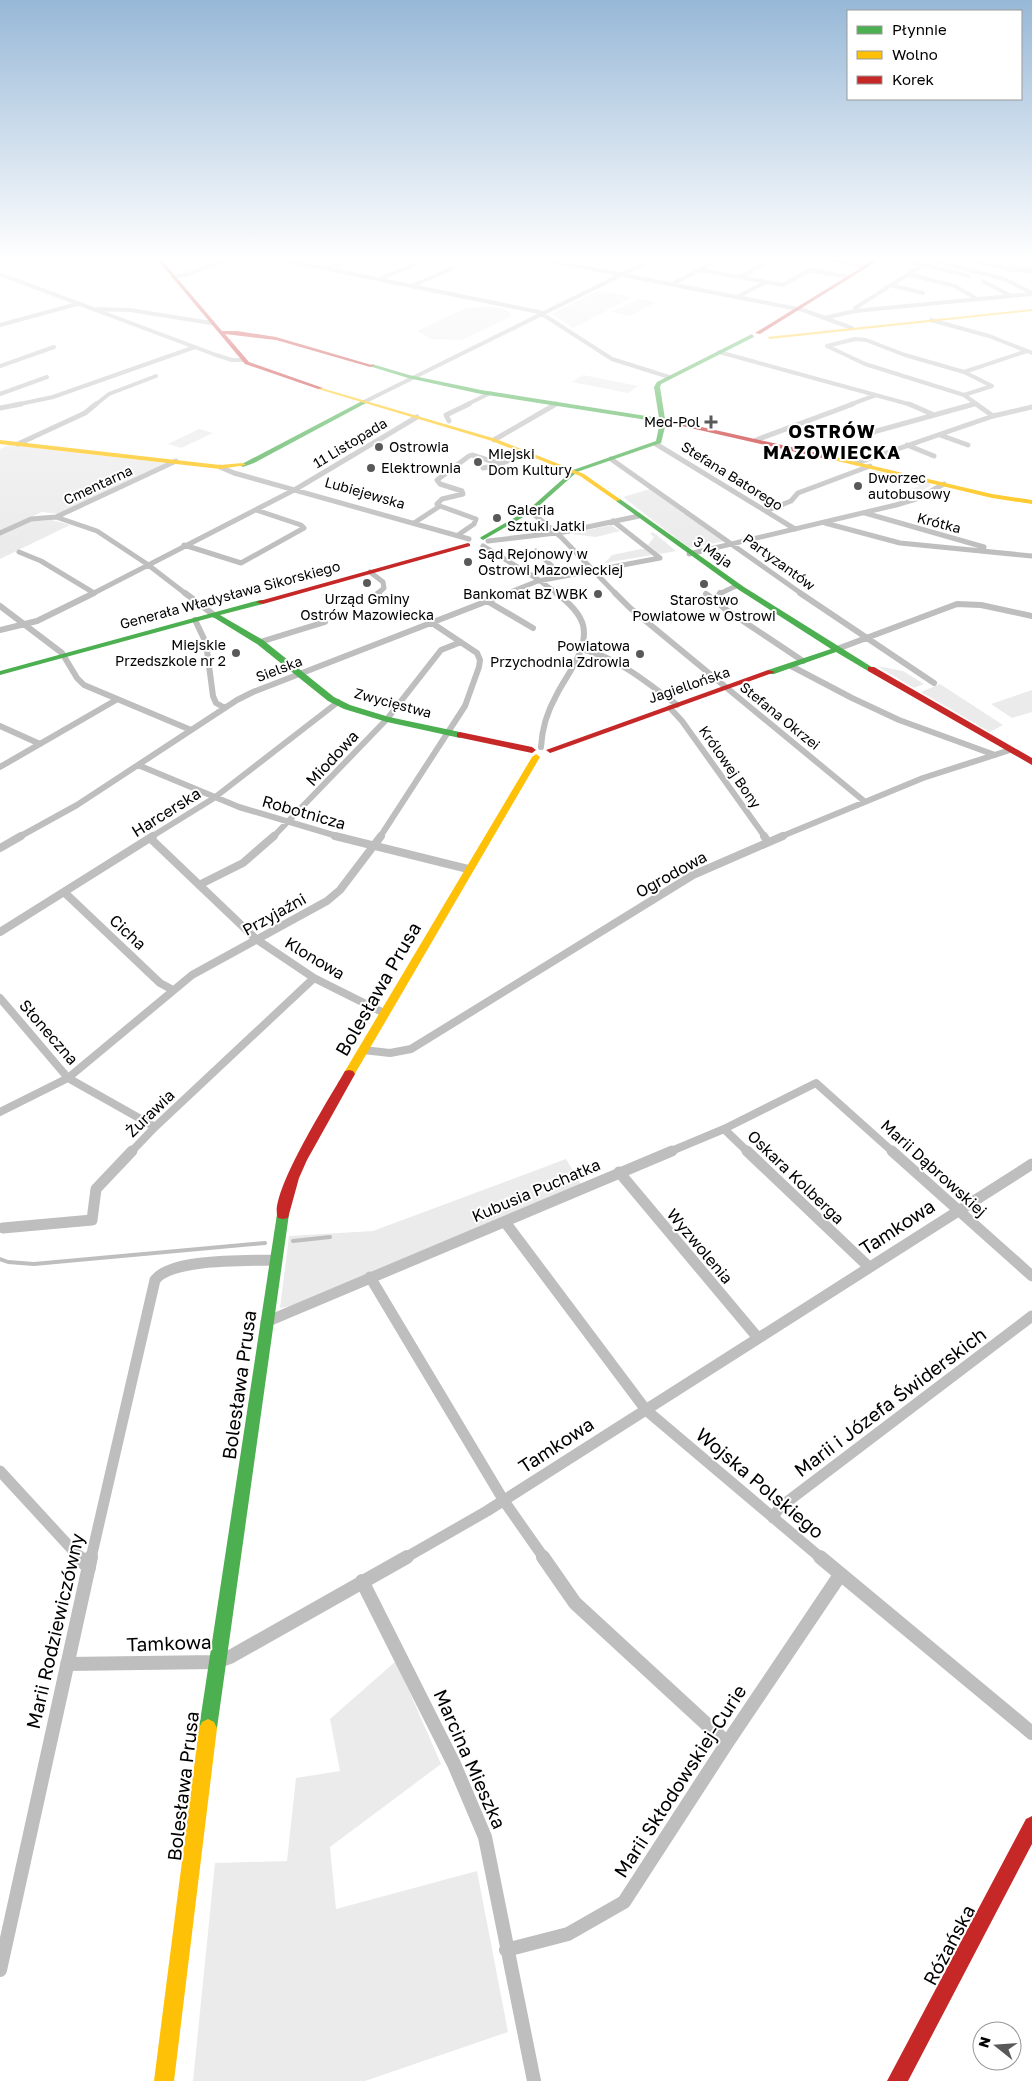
<svg xmlns="http://www.w3.org/2000/svg" width="1032" height="2081" font-family="'Golos Text',sans-serif">
<style>
.green{fill:#ebebeb}
.lines{fill:none;stroke-linecap:round;stroke-linejoin:round}
.stream{stroke:#bebebe;stroke-width:4}
.street-far5{stroke:#bebebe;stroke-width:4}
.street-far4{stroke:#bebebe;stroke-width:5}
.street-far3{stroke:#bebebe;stroke-width:6}
.street-far2{stroke:#bebebe;stroke-width:8}
.street-far1{stroke:#bebebe;stroke-width:11}
.street{stroke:#bebebe;stroke-width:14}
.fast{fill:#4caf50;fill-rule:evenodd}
.slow{fill:#ffc107;fill-rule:evenodd}
.jam{fill:#c62828;fill-rule:evenodd}
.poi-dot{fill:#595959;stroke:#fff;stroke-width:2}
.labels{text-anchor:middle;stroke-width:4;stroke-linejoin:round;paint-order:stroke}
.far-poi-label{font-size:14px;fill:#000;stroke:#fff;text-anchor:start}
.far-street-label{font-size:14px;fill:#000;stroke:#fff}
.street-label{font-size:16px;fill:#000;stroke:#fff}
.far-district-label{font-size:18px;font-weight:bold;letter-spacing:1px;fill:#000;stroke:#fff}
.near-street-label{font-size:19px;fill:#000;stroke:#fff}
</style>
<rect width="100%" height="100%" fill="#fff"/>
<!-- green -->
<path class="green" d="M974,258H1032V271L1017,269Z
M598,291L633,297L573,328L552,314Z
M639,299L656,302L630,316L611,312Z
M468,307C481,309 504,302 512,316L462,340L431,339L417,331Z
M583,375L638,386L628,393L572,382Z
M199,429L213,433L181,448L168,444Z
M9,445L167,463L59,514L42,512L0,531V449Z
M870,471H876L930,483V486L909,497L892,501V497L919,486Z
M650,489L684,514H687L725,541L689,548L623,497Z
M52,520L70,525L0,559V535L30,521Z
M611,525L620,531L596,537L571,534Z
M653,532L676,551L660,554L648,545L654,537L650,534Z
M641,549H645L652,555L605,563L612,555Z
M877,666L903,671L924,684L914,688Z
M940,684L1003,725L990,732L921,692Z
M1032,690V712L1012,718L991,704Z
M566,1159L581,1184L291,1306L280,1308L289,1236L373,1231Z
M396,1661L441,1764L330,1847L336,1909L477,1871L508,2032L365,2081H193L215,1863L287,1861L296,1778L340,1771L330,1719Z"/>
<g class="lines">
<!-- stream -->
<path class="stream" d="M293,1241L330,1237
M0,1259L8,1262L34,1264L265,1243"/>
<!-- street-far5 -->
<path class="street-far5" d="M153,258L158,259
M274,258L539,312L612,359L669,377
M536,258L803,310L852,328
M816,258L867,266
M900,258L968,276
M925,258L1004,279L1032,293
M964,258L1012,270L1032,271
M327,269L354,259
M701,270L783,285L809,270L849,277
M0,274L216,355L232,360H242
M908,274L955,286L977,299
M173,277L185,275L231,258
M740,277L774,258
M379,279L430,258
M983,281L1011,296
M672,284L723,258
M891,285L923,293
M412,286L453,268
M737,297L766,282
M97,309L130,310L211,323
M855,311V308L918,268L927,265
M824,318L855,311L1032,294
M931,320L989,336L1032,353
M0,325L77,304
M855,339L866,340L905,355L964,372L992,386L964,395L865,364L827,346Z
M719,352L912,405
M0,366L54,347
M964,372L1027,351
M0,394L47,377
M964,395L978,405
M364,402L655,258
M15,405L53,397L195,347
M95,405L109,394L156,376
M466,405L490,393
M554,405L556,404
M849,405L876,395
M970,405L974,404"/>
<!-- street-far4 -->
<path class="street-far4" d="M909,404L932,414
M976,404L993,416
M0,408L21,404
M449,421L446,415L469,404
M873,432L974,404
M940,435L968,445
M494,440L556,404
M756,440L853,404
M18,444L85,413L96,404
M656,444L795,529
M907,445L934,456
M611,459L802,594
M857,463L993,416L1032,407
M220,467L234,473L469,539
M483,468L498,465
M440,506L437,504L442,499L463,494L462,491L440,484L437,480L469,456L472,455L500,464L527,453
M440,506L476,519L474,524L458,535
M530,511L561,537L616,594
M766,511L791,501L798,493L870,466
M865,513L984,547
M56,517L97,531L147,564L186,594
M414,523L440,506
M825,523L900,543L1032,556
M0,533L31,519L56,517L176,461
M488,541L564,532L639,516
M184,545L241,563L304,528L301,525L256,510
M483,546L536,578L558,594
M536,551L555,569L571,568
M19,552L41,561L94,593
M689,554L896,505L916,499L944,484
M370,572L383,582L384,588L377,594
M92,594L296,489L417,417
M505,594L538,581L660,558L613,521
M719,594L736,586"/>
<!-- street-far3 -->
<path class="street-far3" d="M185,593L214,615
M615,593L630,608L864,801
M720,593L716,601L725,609L803,661
M800,593L934,683
M706,594L716,601
M371,599L379,593
M487,601L533,628
M0,606L62,653L77,678L84,685L191,730
M195,620L206,643L213,696L216,703L225,708
M0,630L37,621L94,593
M260,642L325,622
M581,649C617,657 648,683 677,705
M837,649L957,604L981,605L1032,616
M791,666L852,698L899,720L995,755
M670,708L682,721L765,837
M0,726L40,744
M541,747C542,728 547,712 556,696C566,675 589,650 583,625C579,611 567,601 556,593
M138,765L239,807L340,837
M0,767L116,700
M19,837L77,805L237,700L253,692L508,593
M151,837L214,798L338,702
M273,837L387,719L441,650L461,642
M380,837L465,706L479,667L480,660L477,653L432,623
M780,837L923,778L1010,750"/>
<!-- street-far2 -->
<path class="street-far2" d="M335,836L468,869
M764,836L768,842
M150,838L256,939L314,978L384,1013
M0,848L21,836
M199,885L243,863L274,836
M64,892L160,983L173,990
M0,932L153,836
M0,998L68,1078L155,1127
M363,1050L390,1053L411,1049L693,875L783,836
M0,1112L68,1078L192,975L327,901L340,890L381,836
M724,1129L748,1152
M131,1152L155,1127L314,978
M669,1152L724,1129L816,1083L893,1152"/>
<!-- street-far1 -->
<path class="street-far1" d="M747,1151L869,1267
M892,1151L1032,1276
M619,1172L758,1338
M505,1222L646,1410L821,1558
M3,1228L92,1220L96,1189L132,1151
M370,1277L504,1501L544,1558
M266,1322L672,1151
M0,1471L80,1558
M773,1518L779,1508L1032,1316
M91,1558L155,1280C171,1258 249,1261 275,1260
M405,1558L487,1511L1032,1164"/>
<!-- street -->
<path class="street" d="M79,1557L89,1568
M543,1557L575,1603L727,1743
M820,1557L1032,1733
M362,1581L454,1764L485,1837L534,2081
M67,1664L216,1662L230,1657L407,1557
M506,1950L568,1934L624,1902L727,1743L840,1575
M0,1970L91,1557"/>
<!-- fast -->
<path class="fast" d="M752,334L754,337L661,384L660,387L665,419L669,421L666,423L661,443L577,472L532,512L483,540L480,538L481,537L528,510L573,470L656,441L660,422L481,394L408,378L369,366L372,364L409,375L481,390L659,418L654,387L657,382Z
M364,400L366,403L254,463L243,467L240,465Z
M616,499H620L744,587L875,669L868,671L836,652L774,674H768V670L831,649L739,590L616,501Z
M260,600H263V604L220,615L263,640L334,697L350,705L389,717L460,732L464,735L460,738L387,722L344,709L328,701L257,644L213,617L0,675V671Z
M283,1209L288,1210L289,1214L217,1728L214,1734L208,1737L202,1734L199,1728L277,1214L278,1210Z"/>
<!-- slow -->
<path class="slow" d="M1032,309V311L770,339L767,337Z
M318,387L496,439L584,474L621,500L616,501L580,476L492,441L318,389Z
M0,440L220,465L243,463L246,465L220,469L0,444Z
M831,456L992,494L1032,500V504L992,498L829,459L828,458Z
M536,754L540,757L353,1077H345L343,1074L345,1071L532,757Z
M208,1719L214,1722L217,1728L174,2081H154L199,1728L202,1722Z"/>
<!-- jam -->
<path class="jam" d="M156,258H160L222,331H237L276,337L375,366L370,367L276,340L225,334L249,362L323,388L318,389L245,364Z
M877,258H882L760,334L755,333Z
M666,419L831,456L834,458L831,460L664,422Z
M468,543L470,544V546L263,604L256,602Z
M868,667H874L1032,758V765L868,671Z
M768,670L775,672L553,752L550,753L546,750Z
M460,732L532,747L536,750L532,753L457,737V733Z
M349,1070L353,1071L355,1074L307,1160L299,1178L288,1218L283,1219L278,1218C267,1196 332,1094 345,1071Z
M1032,1816V1844L908,2081H887L1026,1819Z"/>
</g>
<!-- sky -->
<linearGradient id="sky" x2="0" y2="1"><stop stop-color="#97b8d7"/><stop offset="0.47" stop-color="#fff"/><stop offset="1" stop-color="#fff" stop-opacity="0"/></linearGradient>
<rect width="1032" height="549" fill="url(#sky)"/>
<!-- markers -->
<g class="poi-dot">
<path d="M708.5 414.5h5v5h5v5h-5v5h-5v-5h-5v-5h5z"/>
<circle cx="379" cy="447" r="5"/>
<circle cx="478" cy="462" r="5"/>
<circle cx="371" cy="468" r="5"/>
<circle cx="858" cy="486" r="5"/>
<circle cx="497" cy="518" r="5"/>
<circle cx="468" cy="562" r="5"/>
<circle cx="367" cy="583" r="5"/>
<circle cx="704" cy="584" r="5"/>
<circle cx="598" cy="594" r="5"/>
<circle cx="236" cy="653" r="5"/>
<circle cx="640" cy="654" r="5"/>
</g>
<g class="labels">
<!-- far-poi labels -->
<g class="far-poi-label">
<text x="700" y="427" text-anchor="end">Med-Pol</text>
<text x="389" y="452">Ostrowia</text>
<text x="488" y="459">Miejski<tspan x="488" dy="16">Dom Kultury</tspan></text>
<text x="381" y="473">Elektrownia</text>
<text x="868" y="483">Dworzec<tspan x="868" dy="16">autobusowy</tspan></text>
<text x="507" y="515">Galeria<tspan x="507" dy="16">Sztuki Jatki</tspan></text>
<text x="478" y="559">Sąd Rejonowy w<tspan x="478" dy="16">Ostrowi Mazowieckiej</tspan></text>
<text x="588" y="599" text-anchor="end">Bankomat BZ WBK</text>
<text x="367" y="604" text-anchor="middle">Urząd Gminy<tspan x="367" dy="16">Ostrów Mazowiecka</tspan></text>
<text x="704" y="605" text-anchor="middle">Starostwo<tspan x="704" dy="16">Powiatowe w Ostrowi</tspan></text>
<text x="226" y="650" text-anchor="end">Miejskie<tspan x="226" dy="16">Przedszkole nr 2</tspan></text>
<text x="630" y="651" text-anchor="end">Powiatowa<tspan x="630" dy="16">Przychodnia Zdrowia</tspan></text>
</g>
<!-- far-street labels -->
<g class="far-street-label">
<text transform="translate(350 443) rotate(-31)" y="5">11 Listopada</text>
<text transform="translate(732 476) rotate(32)" y="5">Stefana Batorego</text>
<text transform="translate(98 485) rotate(-25)" y="5">Cmentarna</text>
<text transform="translate(365 493) rotate(16)" y="5">Lubiejewska</text>
<text transform="translate(939 523) rotate(15)" y="5">Krótka</text>
<text transform="translate(713 552) rotate(35)" y="5">3 Maja</text>
<text transform="translate(779 562) rotate(36)" y="5">Partyzantów</text>
<text transform="translate(230 595) rotate(-15)" y="5">Generała Władysława Sikorskiego</text>
<text transform="translate(279 669) rotate(-21)" y="5">Sielska</text>
<text transform="translate(689 685) rotate(-19)" y="5">Jagiellońska</text>
<text transform="translate(393 703) rotate(15)" y="5">Zwycięstwa</text>
<text transform="translate(780 716) rotate(39)" y="5">Stefana Okrzei</text>
<text transform="translate(730 767) rotate(55)" y="5">Królowej Bony</text>
</g>
<!-- street labels -->
<g class="street-label">
<text transform="translate(332 758) rotate(-47)" y="6">Miodowa</text>
<text transform="translate(166 812) rotate(-32)" y="6">Harcerska</text>
<text transform="translate(304 812) rotate(16)" y="6">Robotnicza</text>
<text transform="translate(671 874) rotate(-29)" y="6">Ogrodowa</text>
<text transform="translate(274 914) rotate(-29)" y="6">Przyjaźni</text>
<text transform="translate(128 932) rotate(43)" y="6">Cicha</text>
<text transform="translate(315 958) rotate(31)" y="6">Klonowa</text>
<text transform="translate(49 1032) rotate(49)" y="6">Słoneczna</text>
<text transform="translate(150 1113) rotate(-44)" y="6">Żurawia</text>
<text transform="translate(934 1168) rotate(42)" y="6">Marii Dąbrowskiej</text>
<text transform="translate(796 1177) rotate(44)" y="6">Oskara Kolberga</text>
<text transform="translate(536 1190) rotate(-23)" y="6">Kubusia Puchatka</text>
<text transform="translate(700 1246) rotate(50)" y="6">Wyzwolenia</text>
</g>
<!-- far-district labels -->
<g class="far-district-label">
<text x="832" y="438">OSTRÓW<tspan x="832" dy="21">MAZOWIECKA</tspan></text>
</g>
<!-- near-street labels -->
<g class="near-street-label">
<text transform="translate(378 989) rotate(-60)" y="7">Bolesława Prusa</text>
<text transform="translate(897 1227) rotate(-33)" y="7">Tamkowa</text>
<text transform="translate(239 1385) rotate(-82)" y="7">Bolesława Prusa</text>
<text transform="translate(890 1402) rotate(-37)" y="7">Marii i Józefa Świderskich</text>
<text transform="translate(556 1445) rotate(-33)" y="7">Tamkowa</text>
<text transform="translate(760 1483) rotate(40)" y="7">Wojska Polskiego</text>
<text transform="translate(55 1631) rotate(-77)" y="7">Marii Rodziewiczówny</text>
<text transform="translate(169 1643) rotate(-2)" y="7">Tamkowa</text>
<text transform="translate(470 1759) rotate(66)" y="7">Marcina Mieszka</text>
<text transform="translate(680 1781) rotate(-57)" y="7">Marii Skłodowskiej-Curie</text>
<text transform="translate(183 1786) rotate(-83)" y="7">Bolesława Prusa</text>
<text transform="translate(949 1945) rotate(-62)" y="7">Różańska</text>
</g>
</g>
<!-- legend -->
<rect x="847" y="10" width="175" height="90" fill="#ffffff" stroke="#999999"/>
<rect x="857" y="26" width="25" height="8" fill="#4caf50" stroke="#999999"/>
<text x="892" y="35" font-size="15" fill="#000000">Płynnie</text>
<rect x="857" y="51" width="25" height="8" fill="#ffc107" stroke="#999999"/>
<text x="892" y="60" font-size="15" fill="#000000">Wolno</text>
<rect x="857" y="76" width="25" height="8" fill="#c62828" stroke="#999999"/>
<text x="892" y="85" font-size="15" fill="#000000">Korek</text>
<!-- north arrow -->
<g transform="translate(997 2046) rotate(287)"><circle r="24" fill="#ffffff" stroke="#999999"/>
<path d="M0-4L9 19L0 12L-9 19Z" fill="#595959"/>
<text y="-8" font-size="14" font-weight="bold" text-anchor="middle" fill="#000000">N</text>
</g>
</svg>
